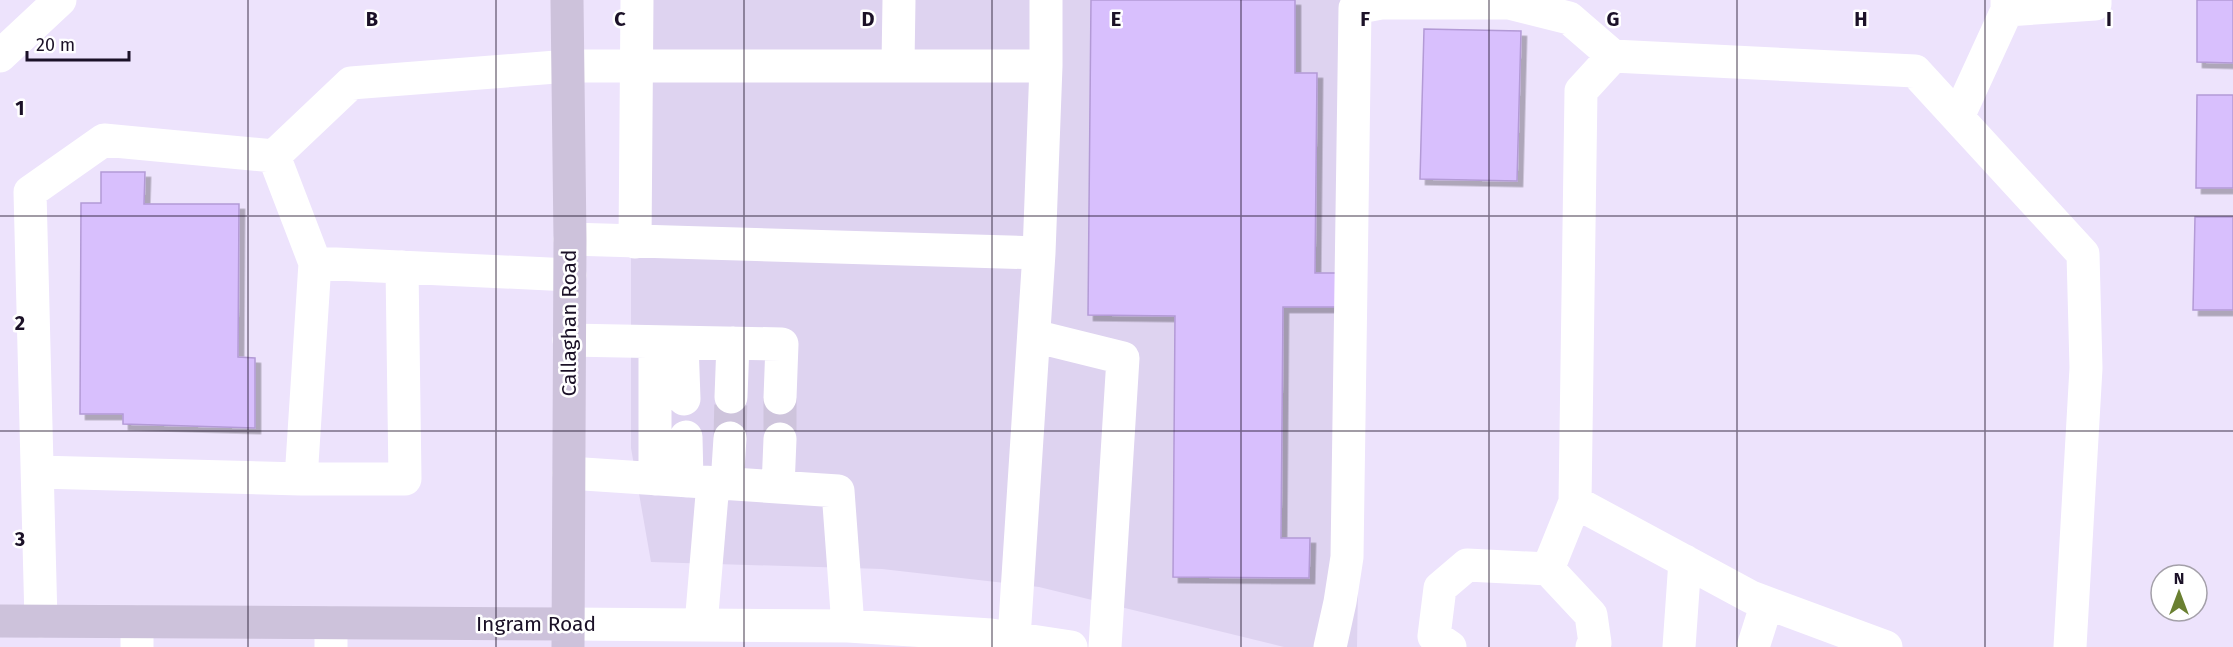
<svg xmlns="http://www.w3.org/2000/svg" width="2233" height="647" font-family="'Fira Sans',sans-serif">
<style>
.built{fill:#ded3f0}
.building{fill:#d8bffd;stroke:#b39ad6;stroke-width:1.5;filter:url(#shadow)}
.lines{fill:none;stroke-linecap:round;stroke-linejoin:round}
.minor-tunnel{stroke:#cec4dc;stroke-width:33;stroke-dasharray:33 16;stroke-linecap:butt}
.minor{stroke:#fff;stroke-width:33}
.major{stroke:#cdc2db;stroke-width:33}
.grid{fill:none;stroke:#1b1127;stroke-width:1.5;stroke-opacity:0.55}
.labels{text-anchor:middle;stroke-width:5;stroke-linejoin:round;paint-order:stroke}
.street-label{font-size:21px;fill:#1b1127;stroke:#fff}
.grid-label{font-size:20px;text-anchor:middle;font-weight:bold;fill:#1b1127;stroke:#fff;stroke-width:5;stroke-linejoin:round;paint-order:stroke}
</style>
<defs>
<filter id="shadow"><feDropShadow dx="5.5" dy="5.5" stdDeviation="0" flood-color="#0004"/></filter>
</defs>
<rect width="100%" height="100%" fill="#ede3fc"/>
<!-- built -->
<path class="built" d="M631,0H1368L1357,647H1284L1039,587L882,569L651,562L631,448Z"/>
<!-- building -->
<path class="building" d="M1091,0H1295V73H1317L1315,273H1336V307H1283L1281,538H1310L1309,578L1173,577L1175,316L1088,315Z
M2197,0H2233V63L2197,62Z
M1424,29L1521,31L1517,181L1420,179Z
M2197,95H2233V188H2196Z
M101,172H145L144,204H239L238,357L255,358V428L123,424V414H80L81,203H101Z
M2195,217H2233V310H2193Z"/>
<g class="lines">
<!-- minor-tunnel -->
<path class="minor-tunnel" d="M780,398V439
M730,438L731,397"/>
<!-- minor -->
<path class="minor" d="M2007,10L2095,4V0
M0,56L60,0
M898,64L899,0
M1958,117L2007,10V0
M570,239L1039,253
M635,242L637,0
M315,263L570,275
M1034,336L1123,358L1105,647
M569,340L782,344L780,398
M655,342V479
M682,343L684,399
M731,397L733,343
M686,437L687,481
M38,472L301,479L315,263L274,156
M569,473L838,491L848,626
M301,479H405L402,267
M727,484L730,438
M778,487L780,439
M1548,569L1575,502
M41,621L30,192L104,140L274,156L351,83L569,66H1046V0
M331,623V647
M568,624L848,626L991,635L1071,647
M701,625L713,483
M1014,638L1039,253L1046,66
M137,647V622
M1330,647L1340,602L1347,557L1355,8L1381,3H1509L1569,18L1613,56
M1450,647L1434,636L1440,588L1467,565L1548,569L1591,615L1595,643L1592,647
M1679,647L1685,561
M1753,647L1767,603
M1886,647L1751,597L1575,502L1581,91L1613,56L1915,71L2083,254L2086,368L2070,647"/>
<!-- major -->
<path class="major" d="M567,0L570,239L568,647
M0,621L568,624"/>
</g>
<!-- grid -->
<path class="grid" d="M248,0V647M496,0V647M744,0V647M992,0V647M1241,0V647M1489,0V647M1737,0V647M1985,0V647M0,216H2233M0,431H2233"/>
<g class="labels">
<!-- street labels -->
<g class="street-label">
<text transform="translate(569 323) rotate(-90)" y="7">Callaghan Road</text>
<text x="536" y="631">Ingram Road</text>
</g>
</g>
<g class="grid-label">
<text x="372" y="26">B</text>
<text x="620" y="26">C</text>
<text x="868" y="26">D</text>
<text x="1116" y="26">E</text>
<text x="1365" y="26">F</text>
<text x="1613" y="26">G</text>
<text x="1861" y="26">H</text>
<text x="2109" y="26">I</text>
<text x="20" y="115">1</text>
<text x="20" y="330">2</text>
<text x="20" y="546">3</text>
</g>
<!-- north arrow -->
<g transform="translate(2179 593)"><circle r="28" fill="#ffffff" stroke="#a4a0a9" stroke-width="1.5"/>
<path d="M0-4.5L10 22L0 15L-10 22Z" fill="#6a8031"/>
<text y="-9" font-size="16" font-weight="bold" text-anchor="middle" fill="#1b1127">N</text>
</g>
<!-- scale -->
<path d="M27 51v9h102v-9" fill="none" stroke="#1b1127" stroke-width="3"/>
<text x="36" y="51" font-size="18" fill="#1b1127" stroke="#ffffff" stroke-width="4.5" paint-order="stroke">20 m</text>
</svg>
